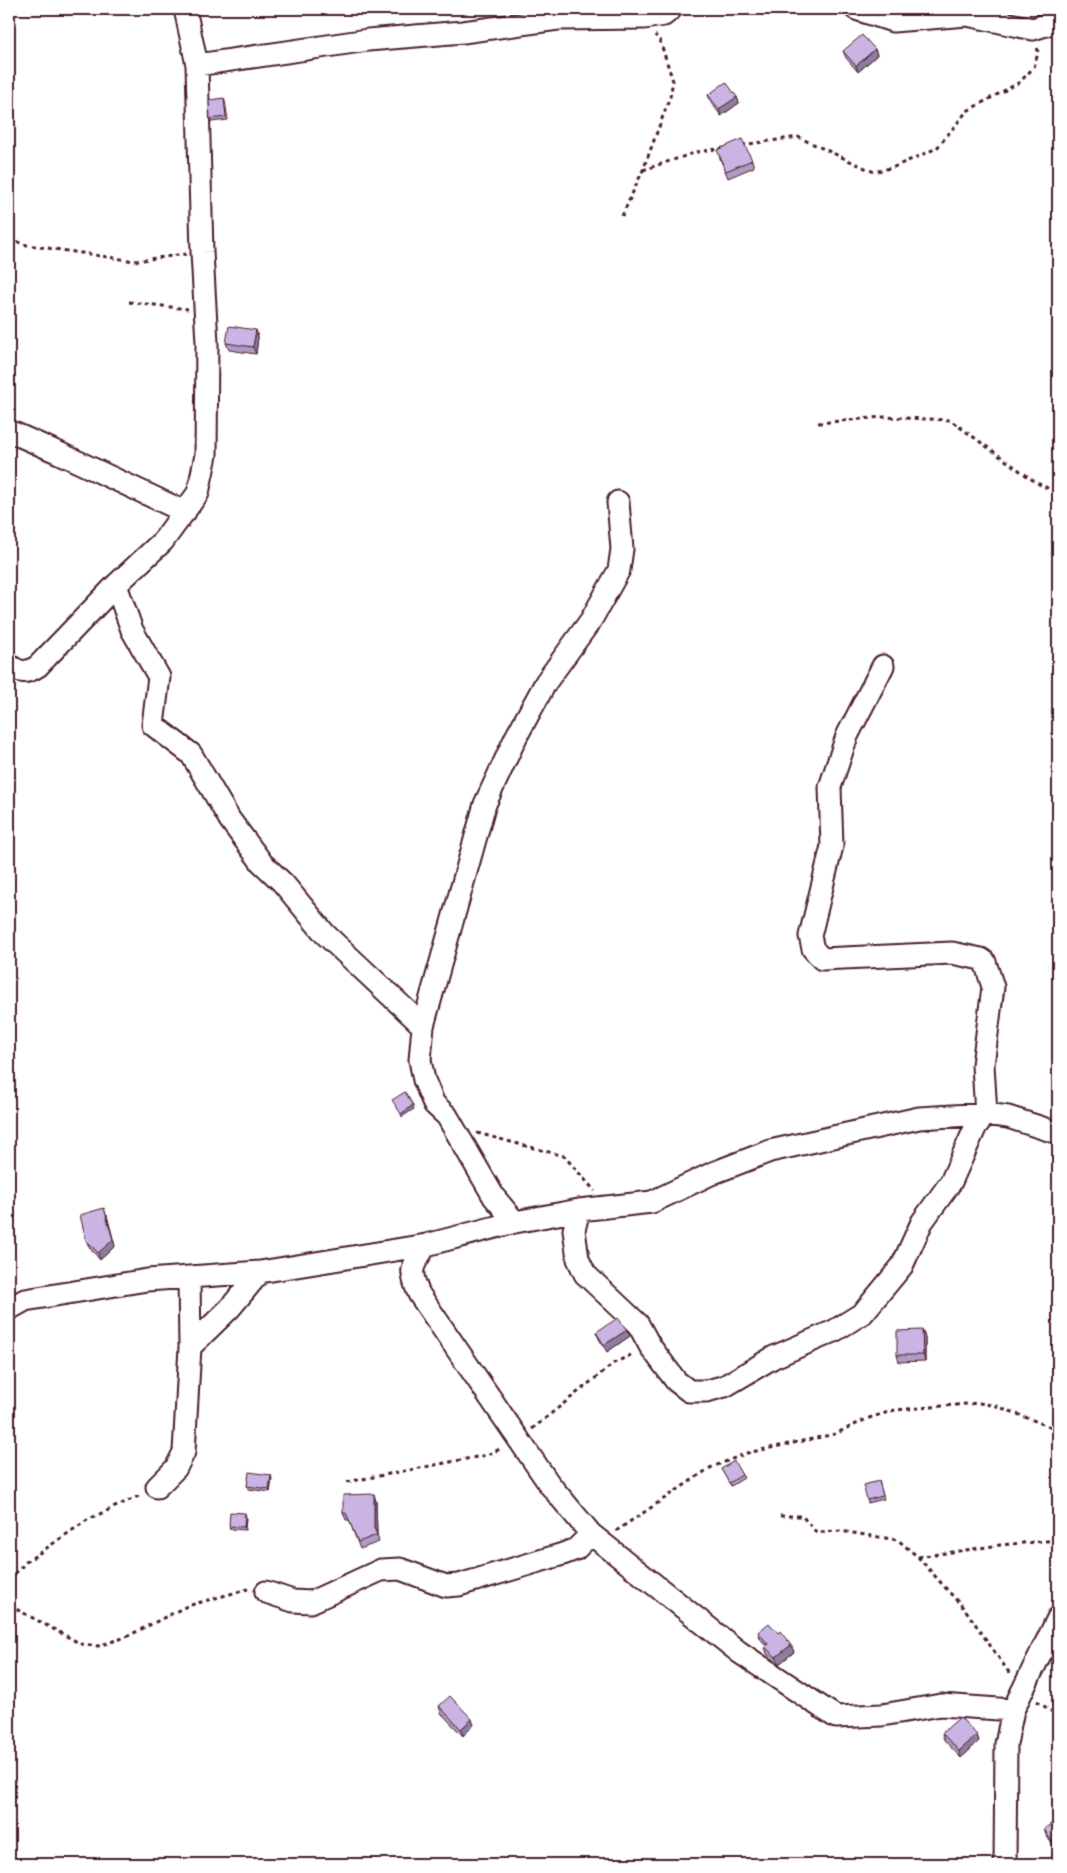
<svg xmlns="http://www.w3.org/2000/svg" width="1067" height="1873" font-family="'Playpen Sans',sans-serif">
<style>
.lines{fill:none;stroke-linecap:round;stroke-linejoin:round}
.minor-casing{stroke:#4a1f2b;stroke-width:25}
.path{stroke:#4a1f2b;stroke-width:3;stroke-dasharray:4 4;stroke-linecap:butt}
.minor{stroke:#fff;stroke-width:21}
.wall{fill:#ae9bc3;stroke:#4a1f2b}
.shaded-wall{fill:#8d7e9f;stroke:#4a1f2b}
.building{fill:#cab4e3;stroke:#4a1f2b}
</style>
<rect width="100%" height="100%" fill="#fff"/>
<filter id="ink" filterUnits="userSpaceOnUse"><feTurbulence type="fractalNoise" baseFrequency=".02" numOctaves="2"/><feDisplacementMap in="SourceGraphic" scale="10" xChannelSelector="R" yChannelSelector="G"/><feConvolveMatrix kernelMatrix="1 2 1 2 8 2 1 2 1" color-interpolation-filters="sRGB"/></filter>
<g filter="url(#ink)">
<g class="lines">
<!-- minor casing -->
<g class="minor-casing">
<path id="minor" d="M856,9L893,21L967,15L1033,29L1058,21
M197,65L368,40L463,32L558,19L644,18L664,15L671,9
M9,431L59,453L185,512
M116,585L132,630L159,677L153,725L191,754L230,820L262,863L283,883L325,934L423,1026
M9,665C20,673 26,674 38,666L116,585L163,541L198,493L206,455L207,343L202,252L197,65L185,9
M579,1210L574,1230L578,1259L585,1274L638,1324L650,1346L676,1381L689,1391H707L725,1386L774,1357L834,1331L863,1313L902,1266L922,1222L951,1182L976,1126L986,1114L983,1065L993,987L985,962L981,959L952,953L822,959L813,949L810,936L832,846L830,787L847,736L883,666
M515,1222L494,1197L447,1116L434,1104L424,1080L420,1060L423,1026L485,804L516,737L546,682L591,620L619,570L622,549L618,502
M426,1245C412,1267 408,1268 419,1294L550,1485L591,1534L739,1652L836,1717L882,1715L941,1705L1013,1710
M9,1309L25,1300L147,1280L260,1272L426,1245L515,1222L579,1210L652,1202L713,1173L770,1151L919,1118L986,1114L1008,1117L1058,1133
M190,1347L230,1308L260,1272
M157,1487L176,1468L184,1452L190,1347L189,1278
M266,1592L293,1601L311,1602L381,1570L400,1569L446,1586L459,1585L563,1554L576,1549L591,1534
M1005,1864L1006,1744L1013,1710L1058,1618"/>
</g>
<!-- path -->
<path class="path" d="M742,145L798,137L874,172L894,167L937,148L967,111L1020,82L1034,67L1038,53L1037,45
M643,170L697,152L724,148
M622,216L643,170L670,97L673,81L660,41L655,35
M9,239L27,245L135,261L186,254
M129,302L188,309
M818,423L883,417L950,420L1037,483L1058,493
M477,1133L564,1156L595,1191
M532,1429L614,1363L633,1354
M347,1482L487,1455L502,1448
M780,1516H802L816,1532L840,1531L898,1540L918,1557L967,1612L1010,1674
M616,1531L710,1468L747,1453L835,1434L869,1418L895,1410L979,1403L997,1406L1058,1430
M918,1557L1000,1545L1058,1540
M9,1580L26,1562L89,1519L141,1495
M9,1607L18,1610L81,1644L98,1646L126,1637L187,1606L248,1589
M1037,1701L1058,1716
M1033,1864L1058,1858"/>
<!-- minor -->
<use href="#minor" class="minor"/>
</g>
<!-- wall -->
<path class="wall" d="M875,49L877,55L858,72L846,58L843,51Z
M708,95L737,97L739,103L721,116L711,102Z
M224,98L225,101L228,120L211,122L210,119Z
M719,156L752,160L754,167L728,178Z
M256,330L258,337L256,354L229,350L226,343Z
M107,1215L115,1246L100,1260L89,1247L86,1240Z
M627,1330L630,1336L607,1352L599,1339L596,1332Z
M922,1330L925,1337V1361L899,1362L897,1355Z
M721,1469L742,1475L744,1478L731,1486Z
M272,1479L270,1492L248,1489L247,1486Z
M879,1481L884,1499L868,1503L867,1500Z
M376,1501L377,1534L379,1542L360,1549L349,1520H346L343,1513Z
M246,1517L245,1530L230,1529L229,1526Z
M758,1632L778,1633L791,1645L794,1652L779,1664L767,1654L765,1647L766,1646L760,1638Z
M439,1706L474,1725L463,1736L441,1713Z
M942,1733L977,1735L979,1741L961,1758L944,1740Z
M1058,1819V1844L1054,1847L1046,1835L1044,1829Z"/>
<!-- shaded-wall -->
<path class="shaded-wall" d="M875,49L877,55L858,72L856,66Z
M737,97L739,103L721,116L719,109Z
M256,330L258,337L256,354L253,347Z
M413,1105L414,1109L402,1117L401,1114Z
M104,1208L115,1246L100,1260L98,1253Z
M627,1330L630,1336L607,1352L604,1345Z
M922,1330L925,1337V1361L923,1355Z
M271,1475L272,1479L270,1492L269,1489Z
M374,1494L376,1501L377,1535L374,1528Z
M245,1513L246,1517L245,1530L244,1527Z
M791,1645L794,1652L779,1664L776,1657Z
M472,1719L474,1725L463,1736L461,1729Z
M977,1735L979,1741L961,1758L959,1751Z
M1058,1837V1844L1054,1847L1052,1842Z"/>
<!-- building -->
<path class="building" d="M862,35L875,49L856,66L843,51Z
M726,82L737,97L719,109L708,95Z
M224,98L226,117L210,119L209,100Z
M742,139L752,160L726,171L717,150Z
M229,326L256,330L253,347L226,343Z
M405,1092L413,1105L401,1114L392,1100Z
M104,1208L113,1240L98,1253L86,1240L80,1215Z
M618,1318L627,1330L604,1345L596,1332Z
M922,1330L923,1355H897V1331Z
M734,1461L742,1475L729,1483L721,1469Z
M249,1472L271,1475L269,1489L247,1486Z
M879,1481L883,1496L867,1500L863,1485Z
M374,1494V1528L377,1535L358,1542L346,1513H343V1495Z
M230,1512L245,1513L244,1527L229,1526Z
M769,1623L778,1633L780,1631L791,1645L776,1657L765,1647L768,1644L758,1632Z
M450,1696L472,1719L461,1729L439,1706Z
M960,1717L977,1735L959,1751L942,1733Z
M1058,1819V1837L1052,1842L1044,1829Z"/>
</g>
<!-- margin -->
<rect width="1067" height="1873" fill="none" stroke="#fff" stroke-width="30"/>
<rect x="15" y="15" width="1037" height="1843" fill="none" stroke="#4a1f2b" stroke-width="2" filter="url(#ink)"/>
</svg>
